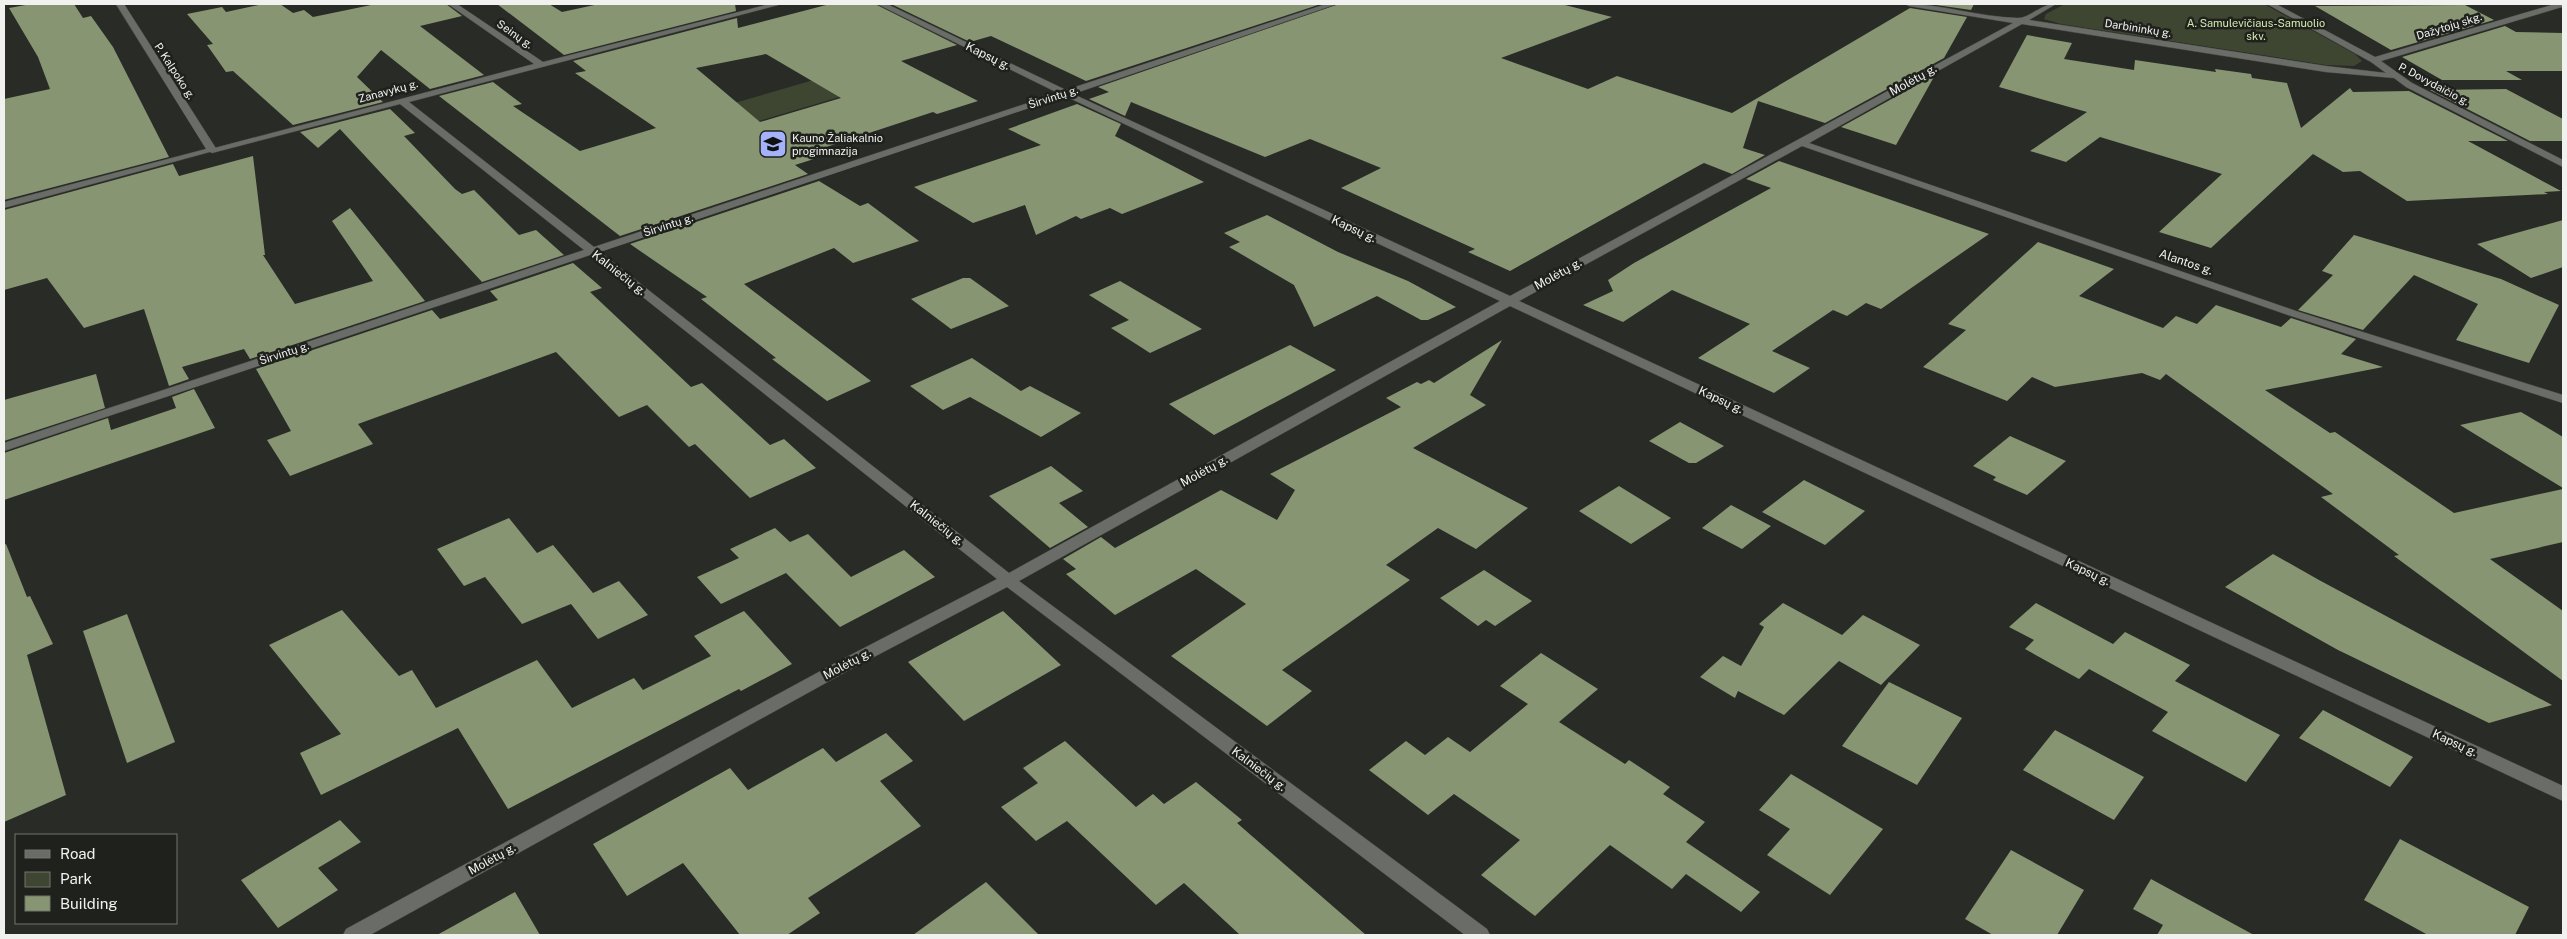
<svg xmlns="http://www.w3.org/2000/svg" width="2567" height="939" font-family="'Public Sans',sans-serif">
<style>
.green{fill:#3e4632}
.building{fill:#879572;fill-rule:evenodd}
.lines{fill:none;stroke-linecap:round;stroke-linejoin:round}
.minor-casing{stroke:#484946;stroke-width:1}
.tertiary-casing{stroke:#484946;stroke-width:1}
.minor{fill:#6a6c67;fill-rule:evenodd}
.tertiary{fill:#6a6c67;fill-rule:evenodd}
.labels{text-anchor:middle;stroke-width:5;stroke-linejoin:round;paint-order:stroke}
.far-park-label{font-size:11px;fill:#d2e9ae;stroke:#1f211d}
.far-street-label{font-size:11px;fill:#f1f2f0;stroke:#1f211d}
.far-poi-label{font-size:11px;fill:#f1f2f0;stroke:#1f211d;text-anchor:start}
.street-label{font-size:12px;fill:#f1f2f0;stroke:#1f211d}
</style>
<rect width="100%" height="100%" fill="#292b27"/>
<!-- green -->
<path class="green" d="M2065,4H2264L2355,54L2362,61L2354,66L2326,65L2061,24L2044,19L2046,14Z
M817,79L846,95L759,121L731,104Z"/>
<!-- building -->
<path class="building" d="M31,4H74L83,18L91,16L113,47L169,157L4,200V99L50,89L38,57L9,8Z
M263,4H280L293,13L304,10L313,17L376,4H446L462,16L420,26L484,75L430,89L381,50L357,77L383,102L293,125L233,71L226,72L207,45L213,44L187,14L222,7L226,12Z
M497,4H549L562,12L599,4H735L736,11L564,55Z
M830,4H875L957,45L901,61L978,101L937,114L933,112L805,154L814,159L795,165L808,174L620,236L439,96L493,82L522,104L513,106L580,151L656,128L575,73L586,71L573,61L737,18L738,28ZM766,54L841,98L760,122L696,68Z
M891,4H1321L1086,81L991,36L970,42Z
M1339,4H1561L1612,17L1501,58L1588,89L1617,76L1732,113L1910,8L1967,17L1944,58L1825,123L1758,101L1743,148L1765,155L1732,174L1704,163L1700,165L1510,271L1468,252L1475,249L1341,188L1381,168L1310,139L1265,157L1131,102L1125,116L1089,99L1109,92L1098,87Z
M1929,4H1974L1971,10Z
M2465,5L2494,20L2391,50L2315,6Z
M2505,26L2516,32L2563,33V71H2506L2522,80H2442L2402,57Z
M2027,35L2072,43L2064,59L2134,70L2135,60L2216,72L2215,69L2251,74L2252,78L2287,83L2301,128L2350,88L2353,92L2409,91L2508,141H2468L2561,191L2544,192L2548,194L2407,201L2360,171L2343,172L2313,154L2211,248L2159,232L2222,174L2100,137L2066,162L2030,151L2087,112L1999,87Z
M1935,75L1896,145L1841,127Z
M2506,89L2563,119V141H2530L2430,90Z
M1077,104L1121,124L1115,136L1204,182L1122,214L1110,208L1081,219L1076,216L1036,235L1025,205L973,223L914,187L1041,145L1008,129Z
M390,109L415,133L404,136L455,189L462,194L474,190L519,235L536,230L564,255L482,282L340,129L318,148L300,132Z
M253,156L265,255H263L295,304L373,281L332,221L350,208L425,301L250,359L244,349L182,367L189,379L169,386L144,309L84,328L47,278L4,290V210L173,164L179,176Z
M1779,161L1989,234L1881,309L1866,303L1847,316L1833,310L1772,351L1810,368L1774,393L1698,358L1750,324L1672,290L1623,322L1583,305L1613,291L1608,280L1634,263L1771,188L1746,179Z
M819,181L860,206L868,203L919,241L853,263L834,248L744,284L871,381L827,401L772,359L776,358L701,299L707,297L630,244Z
M1267,215L1338,252L1408,281L1456,307L1428,320H1421L1377,296L1314,327L1294,285L1229,247L1240,242L1224,233Z
M2563,220V267L2531,278L2477,244Z
M2354,235L2501,279L2559,305L2529,363L2456,340L2478,304L2414,275L2363,330L2298,310L2333,275L2322,271Z
M2038,242L2114,269L2079,296L2163,328L2176,316L2197,324L2216,305L2281,327L2291,318L2356,339L2341,354L2383,367L2265,390L2330,433L2335,432L2454,513L2563,489V542L2490,559L2563,611V681L2394,556L2399,555L2321,497L2333,494L2166,374L2160,380L2142,373L2055,387L2032,377L2007,401L1923,367L1966,330L1948,324Z
M573,263L602,288L590,292L691,387L702,383L770,445L784,439L816,468L750,498L695,444L689,447L647,405L619,417L556,352L358,424L373,444L290,476L267,440L291,431L256,369L432,310L440,319L498,300L490,291Z
M963,278H970L1009,306L951,329L911,299Z
M1120,281L1202,329L1150,353L1111,328L1129,320L1089,295Z
M1502,340L1470,395L1486,405L1413,448L1528,508L1476,549L1438,528L1386,565L1410,580L1282,670L1312,691L1267,726L1171,656L1246,604L1196,569L1115,615L1066,574L1076,569L1063,559L1101,537L1115,548L1221,490L1277,520L1295,490L1270,474L1401,407L1386,398L1417,382L1421,384L1429,380L1434,383Z
M1290,345L1336,370L1214,435L1169,404Z
M972,358L1021,391L1030,386L1081,413L1041,437L970,397L943,410L910,386Z
M96,374L105,408L4,441V400Z
M194,389L215,428L4,500V453L108,418L111,430L176,408L172,397Z
M2521,412L2563,437V488L2460,425Z
M1680,422L1724,446L1696,463H1689L1649,441Z
M2010,436L2066,461L2027,495L1993,480L1996,477L1973,466Z
M1051,466L1083,491L1059,503L1088,527L1050,548L989,496Z
M1804,480L1865,511L1825,545L1762,512Z
M1619,486L1671,518L1631,544L1579,511Z
M1731,505L1771,526L1742,549L1702,528Z
M509,518L537,553L553,545L593,593L619,581L648,615L598,639L571,604L522,624L485,577L464,586L437,549Z
M775,528L790,542L808,534L851,577L904,550L935,577L840,627L786,573L721,604L697,577L739,558L730,549Z
M6,544L27,597L30,596L53,644L27,655L66,795L4,822V545Z
M2273,554L2319,580L2552,705L2489,723L2338,650L2225,587Z
M1484,570L1532,601L1495,626L1486,620L1478,626L1440,598Z
M1783,603L1842,635L1863,615L1920,645L1881,685L1839,661L1784,715L1738,691L1735,698L1700,677L1723,656L1741,666L1764,627L1759,624Z
M2036,603L2113,644L2125,632L2190,665L2175,681L2280,735L2246,782L2152,731L2168,712L2089,669L2079,679L2025,649L2034,640L2009,627Z
M342,610L399,676L412,670L436,708L537,660L572,708L634,678L643,690L711,656L694,636L744,611L792,664L741,691L739,689L508,809L458,728L321,795L300,753L341,734L269,645Z
M1003,611L1061,665L964,721L908,662Z
M127,614L175,742L127,763L83,631Z
M1541,653L1598,689L1559,722L1625,764L1629,760L1670,787L1663,794L1705,822L1686,842L1760,892L1741,912L1686,874L1672,889L1610,845L1535,916L1481,875L1520,840L1454,794L1428,815L1369,770L1406,741L1425,755L1448,737L1470,752L1528,704L1500,686Z
M1889,682L1962,718L1917,785L1842,746Z
M2323,710L2413,757L2390,787L2299,738Z
M2055,730L2144,777L2114,820L2023,770Z
M886,733L913,761L880,781L921,826L808,898L820,913L787,935H740L683,863L627,896L593,844L730,768L748,790L823,748L836,762Z
M1065,741L1136,807L1153,794L1164,804L1196,782L1242,820L1237,823L1366,935H1240L1184,883L1156,905L1067,821L1036,841L1001,807L1038,783L1023,768Z
M1791,774L1883,829L1830,895L1767,855L1790,829L1759,810Z
M340,820L361,842L318,868L338,890L278,928L241,880Z
M2400,839L2529,907L2515,935H2428L2364,900Z
M2011,850L2084,890L2057,935H1993L1965,919Z
M2151,879L2254,935H2157L2163,925L2133,909Z
M986,882L1039,935H913Z
M515,892L540,935H437Z"/>
<g class="lines">
<!-- minor casing -->
<g class="minor-casing">
<path id="minor" d="M448,4H457L543,62L770,4H782L409,102L594,247L1058,93L877,4H887L1066,90L1326,4H1337L1073,94L1510,296L2013,23L1909,6L1905,4C1943,4 1979,17 2017,18C2029,19 2040,4 2056,4L2029,20L2326,66L2386,73L2371,62L2267,4H2276L2375,57L2555,4H2562V7L2381,61L2412,83L2563,160V167L2406,87L2394,78L2326,72L2022,24L1809,143L2296,311L2563,395V403L2288,315L1802,146L1519,301L2563,786V801L1510,306L1019,581L1487,929L1490,935H1465L1007,587L851,669L370,935H343L346,929L839,661L997,579L590,255L4,451V443L584,250L400,104L212,153L207,150L534,64ZM1065,96L1500,301L1009,573L600,252Z"/>
</g>
<!-- tertiary casing -->
<g class="tertiary-casing">
<path id="tertiary" d="M116,4H124L217,150L4,208V202L206,149Z"/>
</g>
<!-- minor -->
<use href="#minor" class="minor"/>
<!-- tertiary -->
<use href="#tertiary" class="tertiary"/>
</g>
<!-- icons -->
<defs>
<g id="school-square" transform="scale(1.4375)"><rect x="-9" y="-9" width="18" height="18" rx="4" fill="#a4b2fc" stroke="#1f211d"/><path d="M0-5L7-2L0 1L-7-2ZM-4 1L0 2.5L4 1V4Q0 6-4 4Z" fill="#111"/></g>
</defs>
<g fill-rule="evenodd">
<use href="#school-square" x="773" y="144"/>
</g>
<g class="labels">
<!-- far-park labels -->
<g class="far-park-label">
<text x="2256" y="27">A. Samulevičiaus-Samuolio<tspan x="2256" dy="13">skv.</tspan></text>
</g>
<!-- far-street labels -->
<g class="far-street-label">
<text transform="translate(2449 26) rotate(-17)" y="4">Dažytojų skg.</text>
<text transform="translate(2138 28) rotate(9)" y="4">Darbininkų g.</text>
<text transform="translate(515 34) rotate(35)" y="4">Seinų g.</text>
<text transform="translate(175 71) rotate(57)" y="4">P. Kalpoko g.</text>
<text transform="translate(2434 84) rotate(28)" y="4">P. Dovydaičio g.</text>
<text transform="translate(388 91) rotate(-15)" y="4">Zanavykų g.</text>
<text transform="translate(1053 97) rotate(-18)" y="4">Širvintų g.</text>
<text transform="translate(668 225) rotate(-18)" y="4">Širvintų g.</text>
<text transform="translate(284 353) rotate(-18)" y="4">Širvintų g.</text>
</g>
<!-- far-poi labels -->
<g class="far-poi-label">
<text x="792" y="142">Kauno Žaliakalnio<tspan x="792" dy="13">progimnazija</tspan></text>
</g>
<!-- street labels -->
<g class="street-label">
<text transform="translate(988 56) rotate(26)" y="4">Kapsų g.</text>
<text transform="translate(1913 80) rotate(-29)" y="4">Molėtų g.</text>
<text transform="translate(1354 229) rotate(25)" y="4">Kapsų g.</text>
<text transform="translate(2186 262) rotate(19)" y="4">Alantos g.</text>
<text transform="translate(619 273) rotate(38)" y="4">Kalniečių g.</text>
<text transform="translate(1558 274) rotate(-29)" y="4">Molėtų g.</text>
<text transform="translate(1721 400) rotate(25)" y="4">Kapsų g.</text>
<text transform="translate(1204 471) rotate(-29)" y="4">Molėtų g.</text>
<text transform="translate(937 523) rotate(38)" y="4">Kalniečių g.</text>
<text transform="translate(2088 572) rotate(25)" y="4">Kapsų g.</text>
<text transform="translate(847 664) rotate(-28)" y="4">Molėtų g.</text>
<text transform="translate(2455 743) rotate(25)" y="4">Kapsų g.</text>
<text transform="translate(1259 769) rotate(37)" y="4">Kalniečių g.</text>
<text transform="translate(492 859) rotate(-29)" y="4">Molėtų g.</text>
</g>
</g>
<!-- border -->
<rect width="2567" height="939" fill="none" stroke="#f1f2f0" stroke-width="10"/>
<!-- legend -->
<rect x="15" y="834" width="162" height="90" fill="#1f211d" stroke="#737571"/>
<rect x="25" y="850" width="25" height="8" fill="#6a6c67" stroke="#737571"/>
<text x="60" y="859" font-size="15" fill="#f1f2f0">Road</text>
<rect x="25" y="872" width="25" height="15" fill="#3e4632" stroke="#737571"/>
<text x="60" y="884" font-size="15" fill="#f1f2f0">Park</text>
<rect x="25" y="896" width="25" height="15" fill="#879572" stroke="#737571"/>
<text x="60" y="909" font-size="15" fill="#f1f2f0">Building</text>
</svg>
